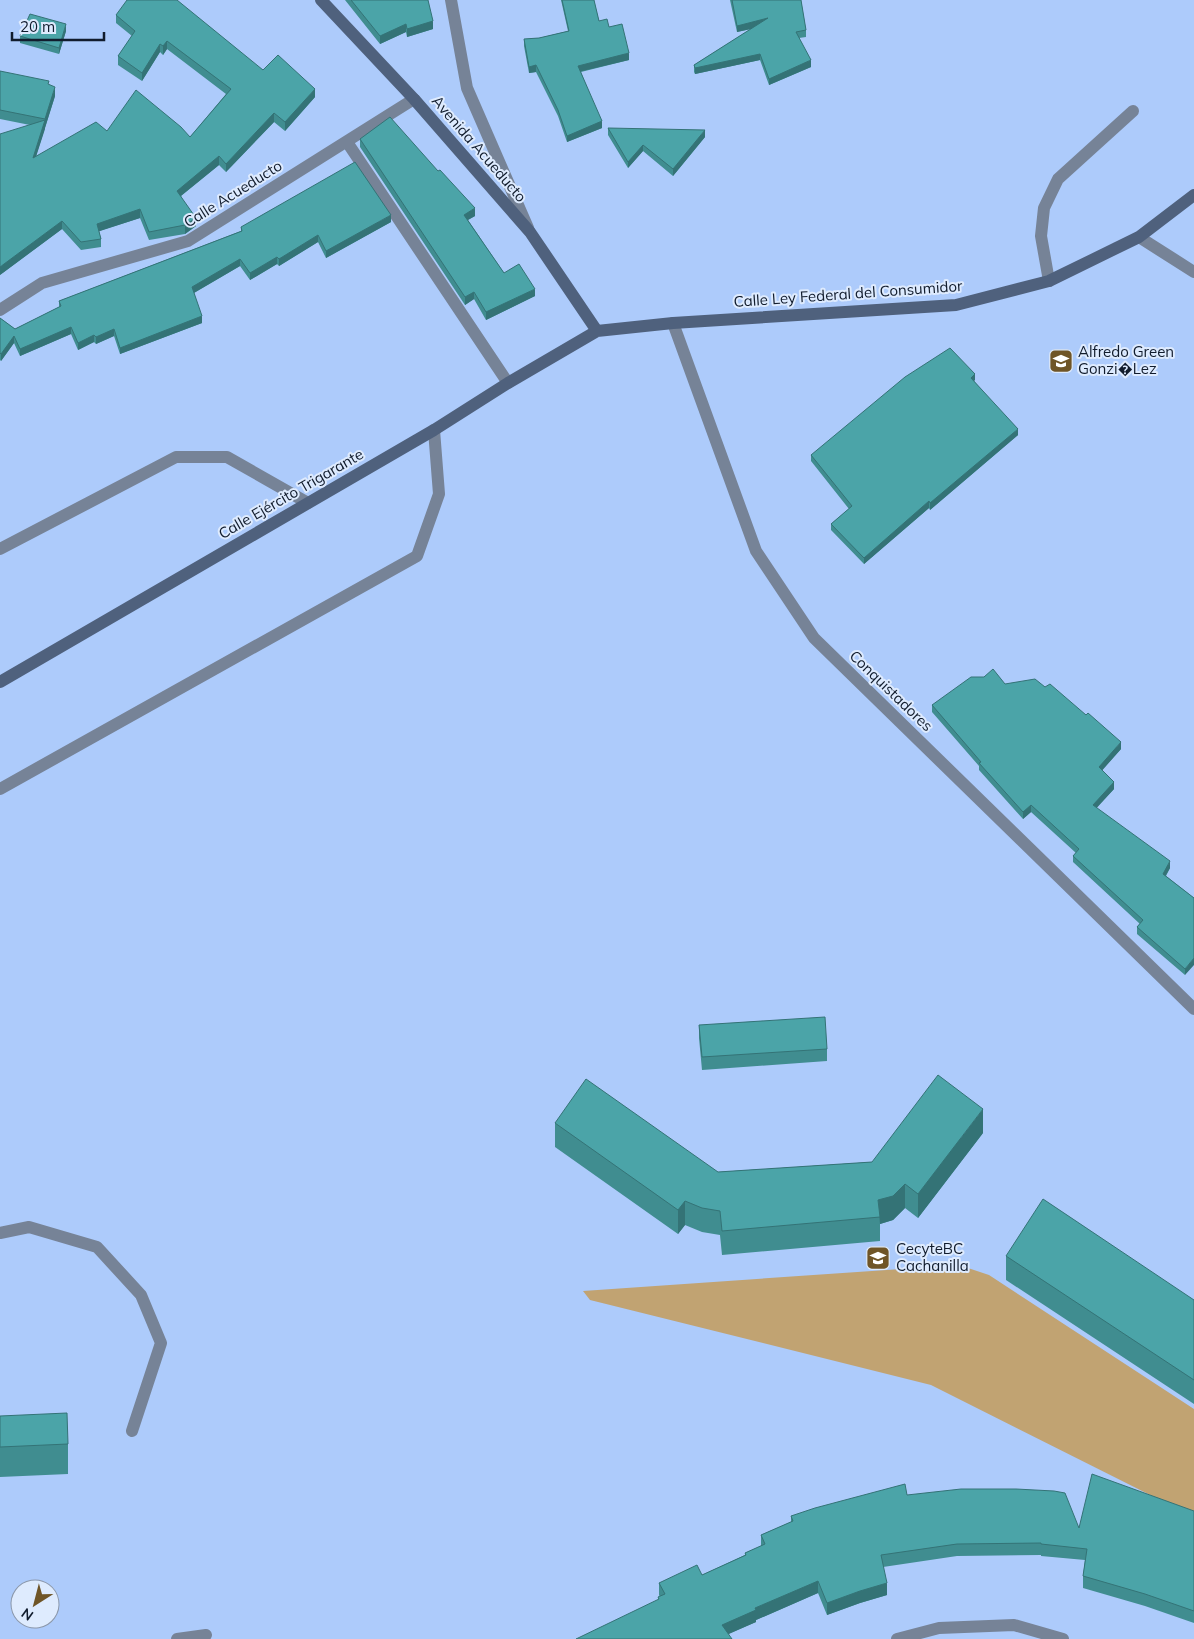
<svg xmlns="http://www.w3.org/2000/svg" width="1194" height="1639" font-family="Mulish,sans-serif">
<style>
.green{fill:#c1a372}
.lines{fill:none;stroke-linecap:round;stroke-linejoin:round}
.lane{stroke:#768397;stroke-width:12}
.street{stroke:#768397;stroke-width:12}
.secondary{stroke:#4f617d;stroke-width:12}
.wall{fill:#408d90}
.shaded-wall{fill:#347376}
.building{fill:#4ba4a8;stroke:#347376}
.labels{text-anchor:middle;stroke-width:4;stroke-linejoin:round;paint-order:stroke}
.street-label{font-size:15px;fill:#111c2d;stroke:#deebfe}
.poi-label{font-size:15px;fill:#111c2d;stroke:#deebfe;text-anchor:start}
</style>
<rect width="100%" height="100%" fill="#adcbfb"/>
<!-- green -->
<path class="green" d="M959,1265L989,1275L1194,1409V1517L931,1385L590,1300L583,1291Z"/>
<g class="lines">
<!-- lane -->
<path class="lane" d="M1049,281L1041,236L1044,208L1058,179L1133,111"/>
<!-- street -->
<path class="street" d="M451,0L467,88L528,228
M347,142L508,383
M1139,237L1194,272
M0,310L42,283L188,241L414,99
M673,323L756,551L814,638L1194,1009
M0,549L176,457H227L308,503
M0,789L417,556L439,494L434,430
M0,1233L29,1227L97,1247L141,1295L161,1343L132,1431
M177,1639L206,1635
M897,1639L939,1628L1014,1625L1063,1639"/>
<!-- secondary -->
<path class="secondary" d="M321,0L414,99L530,232L597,331
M0,682L434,430L508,383L597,331L673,323L956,305L1049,281L1139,237L1194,195"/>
</g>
<!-- wall -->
<path class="wall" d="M345,0H428L433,29L407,37L406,32L380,44Z
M561,0H594L599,21L609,27L629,60L581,72L602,128L567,142L558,116L536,72L529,73L524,46V39L539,38L568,31Z
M730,0H801L806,30V37L799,38L811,67L769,85L760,60L695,74L694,72V65L751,29L737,32Z
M116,15L263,70L315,97L285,131L274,122L226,172L219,165L181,196L196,226L185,234L149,240L140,218L99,231L101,239V247L81,250L62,229L0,275L30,125L0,119V71L49,85L55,96L36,156L107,131L190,137L226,94L167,49L163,55L160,52L142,81L118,65V56L132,36L116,23Z
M66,31L59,54L20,43V36Z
M608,128L705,137L673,176L643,151L628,168L608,135Z
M360,139L438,171L475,216L468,220L504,273L535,296L486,320L474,299L465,305L360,147Z
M391,222L326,258L318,242L279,266L277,264L250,280L240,266L194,293L202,323L120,354L114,336L96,344L94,342L78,350L71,334L20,356L14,343L1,361L0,360V318L15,329L59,307V301L241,231V227Z
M975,380L974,381L1018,435L930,510L929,508L864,564L831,530V524L849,509L811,461V455Z
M1005,684L1121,749L1102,770L1114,789L1096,808L1170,868L1166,876L1194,898L1185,975L1137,934V927L1140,924L1073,862V856L1076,853L1031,812L1023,819L979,770V766L932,712V705Z
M699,1025L827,1049V1061L702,1070L699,1038Z
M555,1123L718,1172L872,1162L983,1133L918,1218L905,1208L893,1220L880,1224V1241L722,1255L720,1235L702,1232L685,1225L678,1234L555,1147Z
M1006,1256L1194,1300V1404L1006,1280Z
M0,1416L68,1444V1474L0,1477Z
M907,1495L1079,1528L1194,1511V1623L1145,1606L1083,1588V1576L1085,1560L1041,1556V1555L957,1556L883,1567L887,1595L860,1603L827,1615L818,1593L756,1620V1622L728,1634L658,1599V1597H660L659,1595V1583L702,1575L745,1555V1553L761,1546V1535L791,1522V1516Z"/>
<!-- shaded-wall -->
<path class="shaded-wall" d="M768,18V25L737,32V26Z
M433,21V29L407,37V29Z
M66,24V31L59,54V48Z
M406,24V32L380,44V36Z
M167,41V49L163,55V46Z
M160,44V52L142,81V73Z
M629,53V60L578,72V66Z
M760,54V60L695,74V68Z
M811,60V67L769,85V79Z
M536,65V72L529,73V67Z
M55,87V96L45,128V119Z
M315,89V97L285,131V122Z
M274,113V122L226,172V164Z
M45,120V129L33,166V158Z
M602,121V128L567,142V136Z
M705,130V137L673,176V169Z
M643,145V151L628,168V162Z
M219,156V165L177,199V191Z
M475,208V216L464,222V215Z
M140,209V218L97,232V224Z
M391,215V222L326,258V251Z
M196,218V226L185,234V225Z
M62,221V229L0,275V267Z
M318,235V242L279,266V259Z
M277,257V264L250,280V273Z
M240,259V266L192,294V287Z
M535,289V296L486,320V312Z
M474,292V299L465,305V297Z
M202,316V323L120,354V348Z
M71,327V334L20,356V349Z
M114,329V336L96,344V337Z
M94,335V342L78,350V343Z
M14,336V343L1,361V354Z
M975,374V380L971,384V378Z
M1018,429V435L930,510V503Z
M929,501V508L864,564V558Z
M1121,742V749L1099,774V767Z
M1114,782V789L1093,812V805Z
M1031,805V812L1023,819V812Z
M1170,861V868L1163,880V874Z
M1194,958V965L1185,975V969Z
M983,1109V1133L918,1218V1194Z
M905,1184V1208L893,1220L880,1224L878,1200Z
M685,1201V1225L678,1234V1210Z
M818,1581V1593L756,1620V1622L722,1637V1625L755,1608Z
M887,1583V1595L860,1603L827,1615V1603L860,1591Z"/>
<!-- building -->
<path class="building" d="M127,0H177L263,70L278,55L315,89L285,122L274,113L226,164L219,156L177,191L196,218L185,225L149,232L140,209L97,224L101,239L81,242L62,221L0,267V134L45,120L33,158L96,122L107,131L136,90L181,127L190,137L231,89L167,41L163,46L160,44L142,73L118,56L135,31L116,15Z
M351,0H428L433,21L407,29L406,24L380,36Z
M562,0H594L599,21L607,19L609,27L622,24L629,53L578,66L602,121L567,136L558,110L536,65L529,67L524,39L539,38L569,31Z
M732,0H801L806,30L796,32L811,60L769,79L760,54L695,68L694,65L768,18L737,26Z
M30,14L66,24L59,48L20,36Z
M0,71L49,81L48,84L55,87L45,119L0,110Z
M390,117L438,171L440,170L475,208L464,215L504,273L519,264L535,289L486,312L474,292L465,297L360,139Z
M608,128L705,130L673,169L643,145L628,162Z
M355,162L391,215L326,251L318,235L279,259L277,257L250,273L240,259L192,287L202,316L120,348L114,329L96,337L94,335L78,343L71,327L20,349L14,336L1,354L0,353V318L15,329L61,306L59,301L242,231L241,227Z
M950,348L975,374L971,378L1018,429L930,503L929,501L864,558L831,524L852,506L811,455L905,377Z
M993,669L1005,684L1035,679L1045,687L1050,684L1086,715L1088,713L1121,742L1099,767L1114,782L1093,805L1170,861L1163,874L1194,898V958L1185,969L1137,927L1143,920L1073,856L1079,849L1031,805L1023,812L979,763L981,762L932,705L971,677H984Z
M825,1017L827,1049L702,1057L699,1025Z
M938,1075L983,1109L918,1194L905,1184L893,1196L878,1200L880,1217L722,1231L720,1211L702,1208L685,1201L678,1210L555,1123L586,1079L718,1172L872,1162Z
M1043,1199L1194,1300V1380L1006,1256Z
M67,1413L68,1444L0,1447V1416Z
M1092,1474L1194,1511V1611L1145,1594L1083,1576L1087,1549L1041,1544V1543L957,1544L881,1555L887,1583L860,1591L827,1603L818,1581L755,1608L756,1610L722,1625L732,1639H576L659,1599L658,1597L665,1594L659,1583L697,1565L702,1575L746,1555L745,1553L765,1544L761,1535L793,1521L791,1516L815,1508L905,1484L907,1495L961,1489H1016L1054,1491L1065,1493L1079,1528Z"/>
<!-- icons -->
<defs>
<g id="school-square" transform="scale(1.25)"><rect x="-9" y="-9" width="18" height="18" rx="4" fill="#6f5527" stroke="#deebfe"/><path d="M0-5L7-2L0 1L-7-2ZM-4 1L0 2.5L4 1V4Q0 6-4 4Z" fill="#fff"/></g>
</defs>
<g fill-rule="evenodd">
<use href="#school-square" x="1061" y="361"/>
<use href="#school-square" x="878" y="1258"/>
</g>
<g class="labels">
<!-- street labels -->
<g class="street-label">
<text transform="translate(479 149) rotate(49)" y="5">Avenida Acueducto</text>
<text transform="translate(233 194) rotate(-32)" y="5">Calle Acueducto</text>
<text transform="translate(848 294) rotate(-4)" y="5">Calle Ley Federal del Consumidor</text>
<text transform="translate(291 494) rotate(-30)" y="5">Calle Ejército Trigarante</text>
<text transform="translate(891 691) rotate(44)" y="5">Conquistadores</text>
</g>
<!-- poi labels -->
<g class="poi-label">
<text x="1078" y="357">Alfredo Green<tspan x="1078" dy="17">Gonzi�Lez</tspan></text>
<text x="896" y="1254">CecyteBC<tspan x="896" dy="17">Cachanilla</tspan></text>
</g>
</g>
<!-- north arrow -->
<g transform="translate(35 1604) rotate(216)"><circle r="24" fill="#deebfe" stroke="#8c98aa"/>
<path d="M0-4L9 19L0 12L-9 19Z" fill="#6f5527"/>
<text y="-8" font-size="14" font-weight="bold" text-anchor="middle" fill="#111c2d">N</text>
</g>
<!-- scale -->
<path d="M12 32v8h92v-8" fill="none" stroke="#111c2d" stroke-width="2.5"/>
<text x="20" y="32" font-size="15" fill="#111c2d" stroke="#deebfe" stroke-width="4" paint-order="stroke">20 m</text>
</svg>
